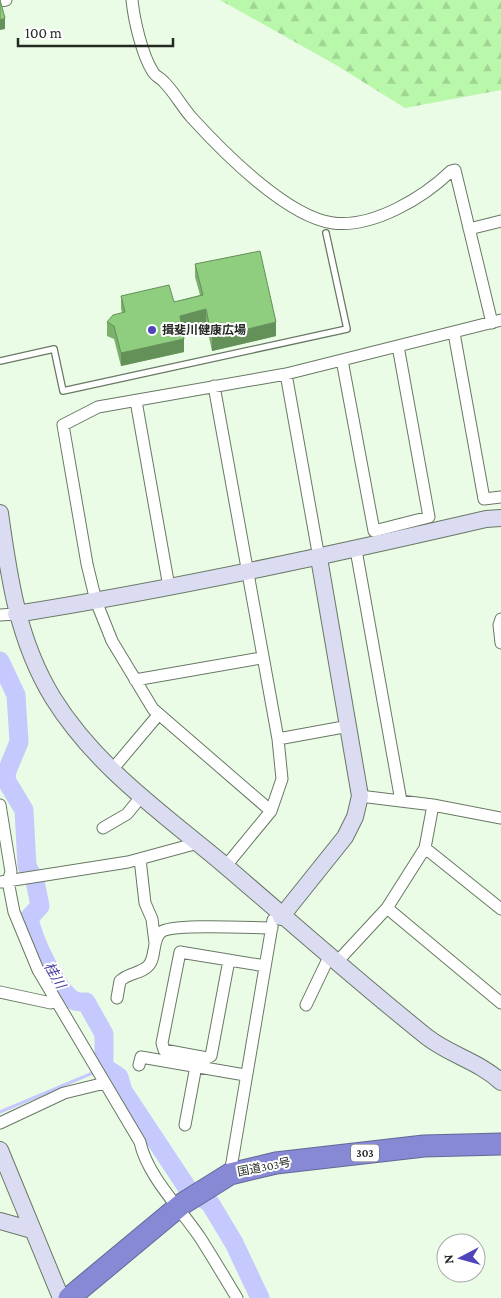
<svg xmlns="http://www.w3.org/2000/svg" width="501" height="1298" font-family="'Crimson Pro','Noto Sans JP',serif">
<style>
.forest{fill:url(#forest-firs)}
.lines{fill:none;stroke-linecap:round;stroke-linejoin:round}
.stream{stroke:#c5c9fe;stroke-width:3}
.river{stroke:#c5c9fe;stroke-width:19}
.lane-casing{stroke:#687865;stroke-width:8}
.street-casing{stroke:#687865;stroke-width:13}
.secondary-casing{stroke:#687865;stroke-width:18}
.highway-casing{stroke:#646896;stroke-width:23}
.lane{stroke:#fff;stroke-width:5.5}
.street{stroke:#fff;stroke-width:11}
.secondary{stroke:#dbdcf2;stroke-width:16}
.highway{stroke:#8789d5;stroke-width:21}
.wall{fill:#7bb06d}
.shaded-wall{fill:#649059}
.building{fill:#8fcd7f;stroke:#649059}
.poi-dot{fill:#5044bb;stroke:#fff;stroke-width:2}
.labels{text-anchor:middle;stroke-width:4;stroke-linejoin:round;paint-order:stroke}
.shield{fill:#fff;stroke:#666a64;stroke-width:1}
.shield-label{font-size:11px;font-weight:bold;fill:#242a22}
.poi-label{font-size:12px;font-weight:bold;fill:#242a22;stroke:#fff;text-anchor:start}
.street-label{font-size:12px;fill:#242a22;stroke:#fff}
.water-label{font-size:14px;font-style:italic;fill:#453d9f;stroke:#fff}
</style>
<defs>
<pattern id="forest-firs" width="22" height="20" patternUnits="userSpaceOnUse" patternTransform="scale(1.25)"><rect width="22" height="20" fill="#b9f7aa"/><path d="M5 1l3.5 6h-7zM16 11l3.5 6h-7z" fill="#9fd492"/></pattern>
</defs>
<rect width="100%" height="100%" fill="#ebfce6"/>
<!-- forest -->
<path class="forest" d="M220,0H501V90L405,108L336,65Z"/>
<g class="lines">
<!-- stream -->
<path class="stream" d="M55,992L63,989
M0,1112L95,1072"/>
<!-- river -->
<path class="river" d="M0,661L16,695L19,742L7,771L6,780L24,810L27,866L35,881L40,906L29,918C33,938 56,991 75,1001C78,1002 82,1002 86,1002L104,1034V1067L119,1077L123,1091L188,1189L210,1203L234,1243L260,1298"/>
<!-- lane casing -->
<g class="lane-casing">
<path id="lane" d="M0,361L54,349L63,391L347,329L326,233"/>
</g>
<!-- street casing -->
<g class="street-casing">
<path id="street" d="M132,0C134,20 142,55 153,72C156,77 161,78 164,82C175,93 182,107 192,118C223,152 287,217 333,223C373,228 423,198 451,171L455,170L492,323
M0,1L6,0
M469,229L501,221
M454,333L484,499L501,497
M342,360L374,531L429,517L398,346
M286,374L319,558
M214,386L278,739L282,779L271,811L225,867
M136,401L169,587
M356,550L401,801
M0,615L16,614
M501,619L499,625L501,643
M135,680L261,658
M278,739L349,726
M111,771L159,714
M360,796L433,805L501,818
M0,805L11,872L8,881L14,912L38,970L140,1142C147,1176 182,1210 201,1239C213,1258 225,1278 237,1298
M271,811L153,709L112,641L96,601L87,564L63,425L98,407L286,374L501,320
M103,828L127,814L140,798
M425,848L501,909
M140,859L145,903L152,919L155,943
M1,882L128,862L198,843
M387,908L501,1003
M229,960L211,1056L207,1058L164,1050L162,1043L180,952L265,966
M336,963L387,908L425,848L433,805
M0,992L51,1003L56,1001
M117,998L120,981C128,973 139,974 147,967C157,959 151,941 161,932C172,923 253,928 272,928
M306,1005L329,957
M139,1065L141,1057L245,1075
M0,1123L64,1093L105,1083
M185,1125L196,1066
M230,1174L273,920L281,917"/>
</g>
<!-- secondary casing -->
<g class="secondary-casing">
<path id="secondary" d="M0,513C9,578 18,641 53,698C96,767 161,812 222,863C290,921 357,981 427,1037C450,1055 480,1062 501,1082
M16,614C174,589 331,555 486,519L501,518
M281,917L345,837L355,817L360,796L319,558
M0,1150L61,1298
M0,1221L32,1230"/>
</g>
<!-- highway casing -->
<g class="highway-casing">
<path id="highway" d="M69,1298L182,1204L230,1174L276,1163L424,1146L501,1144"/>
</g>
<!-- lane -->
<use href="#lane" class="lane"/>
<!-- street -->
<use href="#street" class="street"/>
<!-- secondary -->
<use href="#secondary" class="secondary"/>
<!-- highway -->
<use href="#highway" class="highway"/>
</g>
<!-- wall -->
<path class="wall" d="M195,264L276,336L212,351L206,323L182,329L184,352L121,366L114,339L107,336V322L122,313L121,309V296L174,302L200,295L195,277Z"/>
<!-- shaded-wall -->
<path class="shaded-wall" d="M5,18V29L0,30V20Z
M206,309V323L180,330V316Z
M276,322V336L212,351V338Z
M184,339V352L121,366V353Z"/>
<!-- building -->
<path class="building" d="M0,0L5,18L0,20Z
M260,251L276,322L212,338L206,309L180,316L184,339L121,353L114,326L107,322L113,315L125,312L121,296L169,285L174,302L203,295L195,264Z"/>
<!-- markers -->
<circle class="poi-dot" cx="152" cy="330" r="5"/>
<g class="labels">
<!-- shield labels -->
<rect class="shield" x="351" y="1144.5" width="28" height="17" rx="4"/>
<g class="shield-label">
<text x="365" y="1157">303</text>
</g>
<!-- poi labels -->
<g class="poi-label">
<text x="162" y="334">揖斐川健康広場</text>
</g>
<!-- street labels -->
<g class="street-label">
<text transform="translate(264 1167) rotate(-11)" y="4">国道303号</text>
</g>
<!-- water labels -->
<g class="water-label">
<text transform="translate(55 975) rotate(60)" y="5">桂川</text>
</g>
</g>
<!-- north arrow -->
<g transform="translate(461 1258) rotate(264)"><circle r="24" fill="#ffffff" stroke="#a7aaa7"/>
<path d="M0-4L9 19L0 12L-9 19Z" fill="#5044bb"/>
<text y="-8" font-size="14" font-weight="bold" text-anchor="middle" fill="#242a22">N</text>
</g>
<!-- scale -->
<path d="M18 38v8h155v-8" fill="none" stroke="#242a22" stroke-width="2.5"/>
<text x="25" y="38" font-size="15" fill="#242a22" stroke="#ffffff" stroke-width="4" paint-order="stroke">100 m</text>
</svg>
